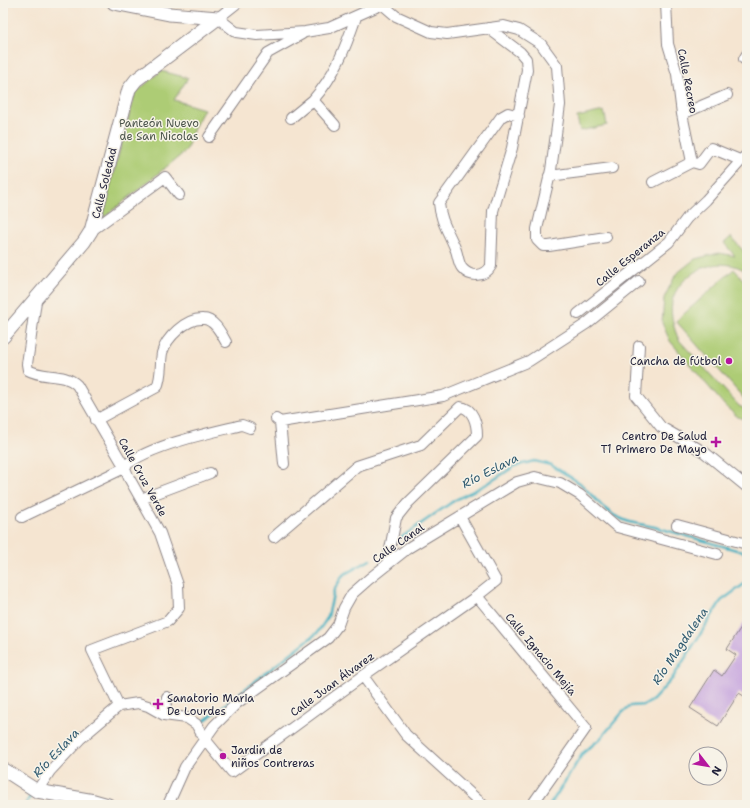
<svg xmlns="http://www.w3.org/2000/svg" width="750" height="808" font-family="'Shantell Sans',sans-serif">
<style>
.green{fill:#adcc74;stroke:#687758}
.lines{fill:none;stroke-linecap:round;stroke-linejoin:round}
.stream{stroke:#44b1c2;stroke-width:2.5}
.building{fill:#bf9add}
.minor-casing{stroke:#8c8486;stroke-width:12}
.tertiary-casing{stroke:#8c8486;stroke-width:15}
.minor{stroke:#fff;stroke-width:10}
.tertiary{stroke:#fff;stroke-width:13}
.poi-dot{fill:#b5179e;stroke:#f7f3e8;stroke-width:1.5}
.labels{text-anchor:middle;stroke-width:3;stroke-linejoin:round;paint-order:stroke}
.street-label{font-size:11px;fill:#22223b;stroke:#f7f3e8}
.park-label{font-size:11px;fill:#4c554c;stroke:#f7f3e8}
.poi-label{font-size:11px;fill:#22223b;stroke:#f7f3e8;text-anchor:end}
.water-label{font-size:12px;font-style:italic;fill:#305b71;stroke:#f7f3e8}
</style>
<rect width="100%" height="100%" fill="#f7f3e8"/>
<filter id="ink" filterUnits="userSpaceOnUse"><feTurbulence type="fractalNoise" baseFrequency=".025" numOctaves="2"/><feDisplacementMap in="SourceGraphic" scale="8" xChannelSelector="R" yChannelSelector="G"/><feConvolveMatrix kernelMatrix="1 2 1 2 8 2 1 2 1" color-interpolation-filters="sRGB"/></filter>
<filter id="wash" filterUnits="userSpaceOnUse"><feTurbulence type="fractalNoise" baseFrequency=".012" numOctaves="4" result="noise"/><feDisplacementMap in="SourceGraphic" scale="16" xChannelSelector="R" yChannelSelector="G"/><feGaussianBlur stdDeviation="0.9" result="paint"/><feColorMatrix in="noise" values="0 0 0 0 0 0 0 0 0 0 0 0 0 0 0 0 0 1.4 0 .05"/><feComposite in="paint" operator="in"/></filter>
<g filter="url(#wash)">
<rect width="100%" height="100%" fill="#f5e5d1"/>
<!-- green -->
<path class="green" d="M161,71L188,78L174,100L204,109L194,128L186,151L101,220L135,93Z
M604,111L607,125L580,131L577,117Z
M731,237L747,255V272C722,254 683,269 673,298C669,312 673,327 679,340L739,406L747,410V420L738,417L725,406L670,341L662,323L664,298L676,274L695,259L719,253L735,256L724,243Z
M734,269L747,284V402L676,321Z"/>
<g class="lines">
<!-- stream -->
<path class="stream" d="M399,539L455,500L487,484L515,466L534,461L551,465L580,483L603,507L615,516L629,522L655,527L747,553
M204,721L317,633L328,617L334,590L343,575L370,560
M25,805L33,792
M550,805L583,753L600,739L622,713L630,706L645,705L653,700L672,679L721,601L747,582"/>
</g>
<g id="blocks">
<!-- building -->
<path class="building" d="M747,618V698L739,693L718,726L690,708L714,670L722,676L736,655L727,649Z"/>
</g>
</g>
<g filter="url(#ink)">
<use href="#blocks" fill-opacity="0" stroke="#8c8486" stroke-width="1"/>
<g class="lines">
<!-- minor casing -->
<g class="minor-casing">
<path id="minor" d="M237,3L218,18L236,32L257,35L305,32L329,28L385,3
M666,3L668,44L677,74L682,114L692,162
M382,4L396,16L431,32L447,34L504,26L519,30L541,44L557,66L560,105L551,170L537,229V240L543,246H549L606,237
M488,28L520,52L526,59L527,70L512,148L493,211L491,266C485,277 470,278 462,268C458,263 458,254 455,248C449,233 440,220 439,203L501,117L508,113L519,116
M744,59L747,54
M682,114L727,95
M291,118L313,100
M335,125L313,100C335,75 345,49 356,17
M209,137L268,53L302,34
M549,176L612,168
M653,182L692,162L699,164L711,148L740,160
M91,231L165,177L179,195
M36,301L27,364L28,370C43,379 64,372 77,385L124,466L129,478L160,533L178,585L179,608L168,621L92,650L119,706
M578,314L669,242L687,218L706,200L747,154
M639,346L636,396L661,427L704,452L747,487
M276,419L280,422L443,396L529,361L586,324L639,281
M96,420L157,387C162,376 160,364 162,353C166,338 186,318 203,319C214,319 221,333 226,342
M280,422L284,464
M141,499L210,473
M22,517L120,470C144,446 209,433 242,425L250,428
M677,525L747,544
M274,537L357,466L421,445L460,407C473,408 477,423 477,436L408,503L396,518L387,565
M477,596L586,728L532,805
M363,676L406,735L483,805
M164,715L167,697
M37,791L50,771L80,739L119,706L138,703L148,706L164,715L187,718L196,724L204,738L232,772L363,676L477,596L496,581L460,517
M168,805L185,767L214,726L237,703L328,638L338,625L344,608L352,594L369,579L408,548L517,482L535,477L560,483L580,495L617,527L717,554"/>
</g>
<!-- tertiary casing -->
<g class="tertiary-casing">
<path id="tertiary" d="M114,3L169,14L218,18
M3,337L84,242L91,231L129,89L136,80L218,18
M3,769L37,791L94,801L108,805"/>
</g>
<!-- minor -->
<use href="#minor" class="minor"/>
<!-- tertiary -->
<use href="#tertiary" class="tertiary"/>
</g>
</g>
<!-- markers -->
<g class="poi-dot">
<circle cx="729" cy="361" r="4"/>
<path d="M714 436h4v4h4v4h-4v4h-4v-4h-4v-4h4z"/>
<path d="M156 698h4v4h4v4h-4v4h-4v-4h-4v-4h4z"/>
<circle cx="223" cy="756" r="4"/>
</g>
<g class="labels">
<!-- street labels -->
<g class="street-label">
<text transform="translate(688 81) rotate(79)" y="4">Calle Recreo</text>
<text transform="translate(104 183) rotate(-76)" y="4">Calle Soledad</text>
<text transform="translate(630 257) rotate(-39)" y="4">Calle Esperanza</text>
<text transform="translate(143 477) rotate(61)" y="4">Calle Cruz Verde</text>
<text transform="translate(398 543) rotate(-35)" y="4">Calle Canal</text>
<text transform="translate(541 654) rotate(50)" y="4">Calle Ignacio Mejía</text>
<text transform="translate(332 684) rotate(-36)" y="4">Calle Juan Álvarez</text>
</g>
<!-- park labels -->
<g class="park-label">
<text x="159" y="127">Panteón Nuevo<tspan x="159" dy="13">de San Nicolas</tspan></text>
</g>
<!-- poi labels -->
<g class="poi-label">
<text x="721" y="365">Cancha de fútbol</text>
<text x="707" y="440">Centro De Salud<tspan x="707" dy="13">T1 Primero De Mayo</tspan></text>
<text x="167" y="702" text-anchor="start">Sanatorio Maria<tspan x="167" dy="13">De Lourdes</tspan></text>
<text x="231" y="754" text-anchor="start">Jardin de<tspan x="231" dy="13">niños Contreras</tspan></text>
</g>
<!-- water labels -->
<g class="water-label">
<text transform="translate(490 471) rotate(-27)" y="4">Río Eslava</text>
<text transform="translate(680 646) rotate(-56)" y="4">Río Magdalena</text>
<text transform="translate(56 753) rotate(-47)" y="4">Río Eslava</text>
</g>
</g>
<!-- margin -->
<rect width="750" height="808" fill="none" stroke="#f7f3e8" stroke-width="16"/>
<!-- north arrow -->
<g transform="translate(708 766) rotate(121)"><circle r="19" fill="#f7f3e8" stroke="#a29fa3"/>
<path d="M0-3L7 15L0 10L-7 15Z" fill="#b5179e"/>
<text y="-6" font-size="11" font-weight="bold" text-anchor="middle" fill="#22223b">N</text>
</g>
</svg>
